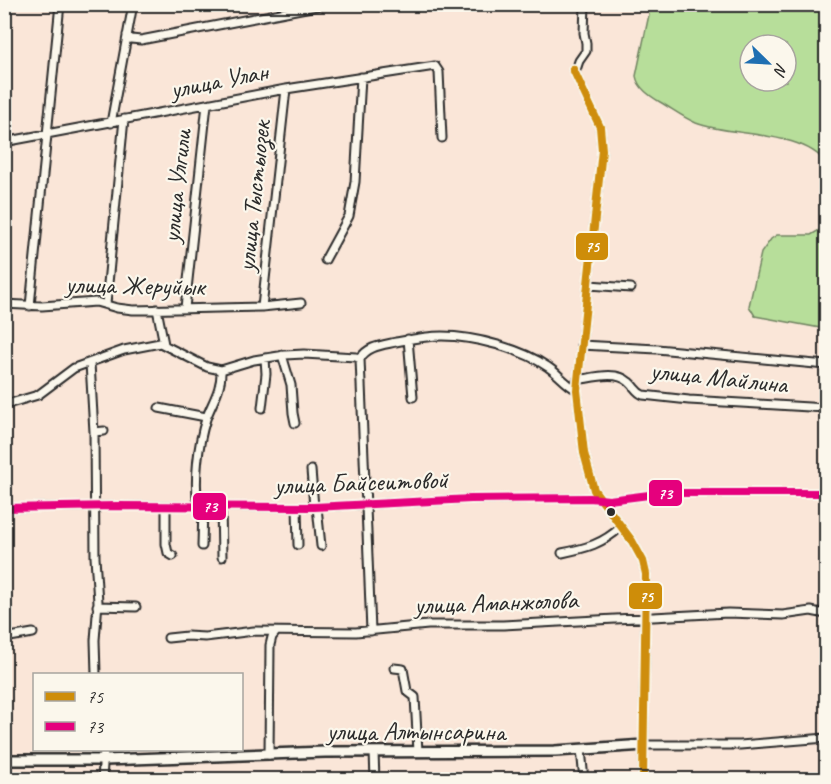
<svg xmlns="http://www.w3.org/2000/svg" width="831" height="784" font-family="Caveat,sans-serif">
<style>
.grass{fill:#b7de9a;stroke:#718462;stroke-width:1.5;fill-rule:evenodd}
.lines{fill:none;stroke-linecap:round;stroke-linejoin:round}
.street-casing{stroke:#2b2b2b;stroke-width:11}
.secondary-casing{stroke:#2b2b2b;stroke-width:14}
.street{stroke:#fbf7ec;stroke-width:7}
.secondary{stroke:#fbf7ec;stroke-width:9}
.bus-1-casing{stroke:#fbf7ec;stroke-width:12}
.bus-2-casing{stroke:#fbf7ec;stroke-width:12}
.bus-1{stroke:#ce8d09;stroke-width:8}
.bus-2{stroke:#e5007d;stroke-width:8}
.bus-dot{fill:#2b2b2b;stroke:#fbf7ec;stroke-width:2}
.labels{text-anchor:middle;stroke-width:4.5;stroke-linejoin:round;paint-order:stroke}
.street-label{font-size:26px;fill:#2b2b2b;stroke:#fbf7ec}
.line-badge{stroke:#fbf7ec;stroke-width:2}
.badge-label{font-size:16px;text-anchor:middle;font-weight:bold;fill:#fff}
</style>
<rect width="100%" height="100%" fill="#fae6d8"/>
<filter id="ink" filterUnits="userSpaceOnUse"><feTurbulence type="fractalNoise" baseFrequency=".0167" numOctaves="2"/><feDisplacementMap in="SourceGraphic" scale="12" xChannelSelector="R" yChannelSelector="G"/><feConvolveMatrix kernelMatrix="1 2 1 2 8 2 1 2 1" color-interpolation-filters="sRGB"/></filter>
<g filter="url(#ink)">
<!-- grass -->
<path class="grass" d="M651,5H826V163C802,130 732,137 696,123C684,118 672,109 660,102C650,96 638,88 636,76ZM750,45H786V81H750Z
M826,226V329L755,316L749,306L761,253L771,239L777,235H811Z"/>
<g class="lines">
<!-- street casing -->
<g class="street-casing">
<path id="street" d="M127,35L131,39L141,40L327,4
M573,69L600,127L602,150L577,390L584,453L594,490L632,541L643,561L646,574L643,780
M575,73L579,61L586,51V43L584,33L585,4
M111,123L133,4
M4,142L286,89L435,66L439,72L442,138
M325,260L349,216L355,182L361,77
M589,285L631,288
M4,304L42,306L96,302L117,308L133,310L262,307L301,303
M106,304L124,119
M30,306L60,4
M262,307L286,89
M185,308L207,104
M157,309L164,344
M408,339L413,397
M581,345L657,349L826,365
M282,355L291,385L293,413L295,423
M360,359L371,631
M90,363L94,432L95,557L98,602L95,640L96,674
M577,380C592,378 616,370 629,382C635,387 636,392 643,395L689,400L826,408
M4,405L38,395L74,368L124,350L160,343L207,367L221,370L254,360L285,355L304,354L356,357L360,359C367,346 383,345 396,342C412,339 426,336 442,336C474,336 522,349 548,367C559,374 565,384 577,390
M159,408L206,417
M262,408L266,374L265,358
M94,432L104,431
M311,470L314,507
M198,506C194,480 198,444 206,419C212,402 222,389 221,370
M221,506L222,557
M166,507V544L168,553L173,556
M297,507L298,545
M317,507L321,546
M4,508L117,506L314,507L471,499L590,498L609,500L665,493H826
M202,546L203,506
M562,553C587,548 602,544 621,527
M97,606L136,607
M4,638L33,633
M168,638L187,636L205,637L254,631L356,632L428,625H503L728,613L783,615L811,611L826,614
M394,668L403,669L407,691L415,697L418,752
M645,745H740L826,738
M581,749L584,780
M374,752L375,780
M269,755L270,645L272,637L276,632
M102,780L104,750"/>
</g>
<!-- secondary casing -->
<g class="secondary-casing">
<path id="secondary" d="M4,760H105L325,752L555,751L645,745"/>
</g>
<!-- street -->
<use href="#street" class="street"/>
<!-- secondary -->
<use href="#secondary" class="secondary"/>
<!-- bus-1 casing -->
<g class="bus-1-casing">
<path id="bus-1" d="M573,69L600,127L602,150L577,390L584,453L594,490L632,541L643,561L646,574L643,780"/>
</g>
<!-- bus-2 casing -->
<g class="bus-2-casing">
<path id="bus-2" d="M4,508L117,506L314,507L471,499L590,498L609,500L665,493H826"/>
</g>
<!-- bus-1 -->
<use href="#bus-1" class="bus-1"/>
<!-- bus-2 -->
<use href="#bus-2" class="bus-2"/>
</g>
</g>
<!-- markers -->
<circle class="bus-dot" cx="611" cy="512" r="5"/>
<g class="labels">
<!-- street labels -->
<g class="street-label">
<text transform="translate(219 80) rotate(-11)" y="9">улица Улан</text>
<text transform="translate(176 186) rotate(-84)" y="9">улица Улгили</text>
<text transform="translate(253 196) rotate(-84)" y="9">улица Тыстыозек</text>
<text transform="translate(135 285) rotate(1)" y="9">улица Жеруйык</text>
<text transform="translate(719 377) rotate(6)" y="9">улица Майлина</text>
<text transform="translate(361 482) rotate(-2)" y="9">улица Байсеитовой</text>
<text transform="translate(496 602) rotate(-2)" y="9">улица Аманжолова</text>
<text x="416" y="740">улица Алтынсарина</text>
</g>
</g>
<g class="line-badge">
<rect x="575" y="232" width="34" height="29" rx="6" fill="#ce8d09"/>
<rect x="648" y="479" width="35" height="28" rx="6" fill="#e5007d"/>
<rect x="192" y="492" width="35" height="29" rx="6" fill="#e5007d"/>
<rect x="628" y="582" width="35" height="28" rx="6" fill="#ce8d09"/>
</g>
<g class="badge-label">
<text x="592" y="252">75</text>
<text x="665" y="499">73</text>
<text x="210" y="512">73</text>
<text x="646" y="602">75</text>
</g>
<!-- margin -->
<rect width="831" height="784" fill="none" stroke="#fbf7ec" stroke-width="24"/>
<rect x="12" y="12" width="807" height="760" fill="none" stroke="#2b2b2b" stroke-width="2" filter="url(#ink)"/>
<!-- legend -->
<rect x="33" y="673" width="210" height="78" fill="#fbf7ec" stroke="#a8a59f" stroke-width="1.5"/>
<rect x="45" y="692" width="30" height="9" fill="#ce8d09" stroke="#a8a59f" stroke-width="1.5"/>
<text x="87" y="703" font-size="18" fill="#2b2b2b">75</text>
<rect x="45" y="722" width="30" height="9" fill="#e5007d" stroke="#a8a59f" stroke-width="1.5"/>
<text x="87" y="733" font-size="18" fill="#2b2b2b">73</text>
<!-- north arrow -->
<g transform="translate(768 63) rotate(114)"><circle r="28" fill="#fbf7ec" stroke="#a8a59f" stroke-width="1.5"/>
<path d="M0-4.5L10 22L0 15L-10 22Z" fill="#1f6fb2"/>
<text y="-9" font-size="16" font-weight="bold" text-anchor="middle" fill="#2b2b2b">N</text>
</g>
</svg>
